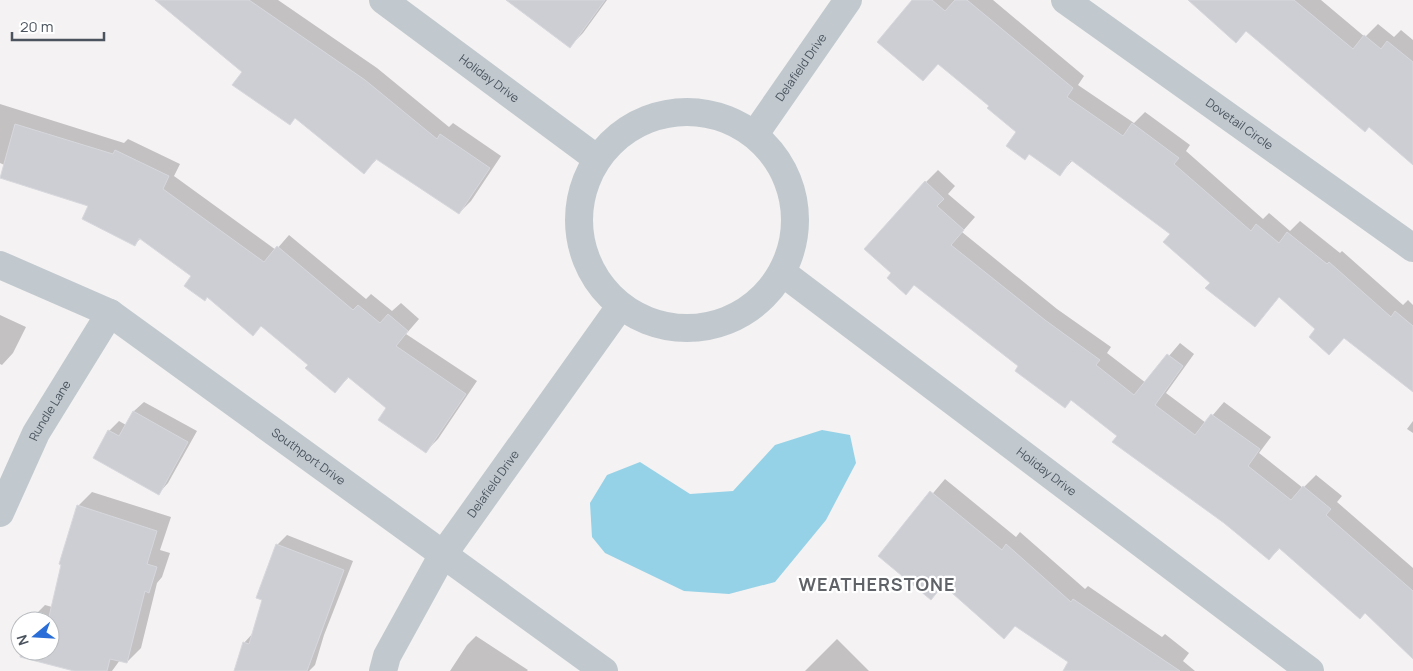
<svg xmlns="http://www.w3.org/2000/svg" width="1413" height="671" font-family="Manrope,sans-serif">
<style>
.water{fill:#96d2e7}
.shadow{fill:#0003}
.building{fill:#cdced4;stroke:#d7d8dd}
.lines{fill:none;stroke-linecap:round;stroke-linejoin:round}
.street{stroke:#c1c9cf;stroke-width:28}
.labels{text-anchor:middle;stroke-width:4.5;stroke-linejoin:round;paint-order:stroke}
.street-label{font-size:12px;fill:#4b545e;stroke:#fff}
.district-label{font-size:18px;font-weight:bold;letter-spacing:1px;fill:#5f6267;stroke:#fff}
</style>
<rect width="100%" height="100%" fill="#f4f2f2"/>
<!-- water -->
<path class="water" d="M822,430L850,435L856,463L826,520L775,582L729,594L684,591L605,553L592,537L590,503L607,475L640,462L690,494L733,491L775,445Z"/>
<!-- shadow -->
<path class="shadow" d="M157,0H278L377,68L449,127L453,123L501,156L471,201L459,213L378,158L364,172Z
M507,0H607L583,33L570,46Z
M914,0H993L1084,76L1078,85L1134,123L1145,112L1190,145L1186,151L1263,219L1269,213L1290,231L1300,221L1340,253L1342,251L1403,305L1408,300L1413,305V391L1344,337L1317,329L1280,296L1255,326L1211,283L1172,233L1073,160L1060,174L1030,153L1025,158L1017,132L990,106L939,63L923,79Z
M1190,0H1321L1365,37L1378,24L1394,37L1401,30L1413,40V164L1369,126L1247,30Z
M0,104L124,143L128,139L180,164L174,176L276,250L289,235L366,299L371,294L392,311L401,303L419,319L406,334L477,381L438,439L426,451L388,408L349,377L335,391L310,365L261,325L208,296L205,299L193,276L141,238L135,244L90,205L0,163Z
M938,170L955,186L948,194L975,217L962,232L1057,309L1111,347L1107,353L1146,383L1180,343L1194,354L1166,393L1206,423L1224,402L1271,437L1259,453L1303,488L1316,475L1342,496L1337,502L1413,568V658L1365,612L1281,547L1269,559L1072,399L1020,366L915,284L892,273L926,182Z
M0,315L26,327L13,353L2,365L0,364Z
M144,402L197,431L168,483L159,493L109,431L119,421L126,425L134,411Z
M1413,421V433L1407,429Z
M945,479L1016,537L1020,532L1085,589L1088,586L1162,637L1165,634L1189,653L1183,661L1195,671H1066L1070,662L1016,625L1004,637L944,585L931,598L880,556Z
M92,492L171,517L160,550L170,553L162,577L157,583L141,648L127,662L120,660L112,671H79L22,651H50V621H30L31,619L45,605L52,607L78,506Z
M287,535L353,561L324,635L315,665L309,671H236L244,643L253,633L277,545Z
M476,636L528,670L527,671H450L467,645Z
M837,639L869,671H805Z"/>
<!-- building -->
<path class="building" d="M155,0H249L365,80L437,139L440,134L490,168L459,214L376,159L364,174L295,118L290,125L232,85L242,72Z
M506,0H605L570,48Z
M912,0H932L945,11L955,0H967L1073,88L1067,97L1123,136L1132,123L1179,158L1174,164L1251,231L1256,224L1279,243L1287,232L1327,264L1329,262L1391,317L1395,311L1413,326V392L1344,338L1329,355L1309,337L1315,329L1279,297L1255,327L1205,288L1210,283L1163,242L1170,234L1071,160L1060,176L1029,154L1025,160L1006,146L1016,132L987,108L989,106L938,64L923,81L877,42Z
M1188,0H1294L1353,49L1364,35L1381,49L1387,41L1413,62V165L1369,127L1365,132L1246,31L1236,43Z
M15,124L113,154L115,150L169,176L163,189L264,262L277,246L353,310L358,305L380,323L388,314L408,331L396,346L466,394L426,453L378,420L386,408L348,377L335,393L305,368L308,365L261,326L253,336L207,297L205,301L184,286L191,276L139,238L135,246L82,219L88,206L0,178Z
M925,181L944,199L937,206L964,230L951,245L1045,320L1100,360L1096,365L1134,395L1167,354L1183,366L1155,405L1195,435L1211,414L1260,449L1248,466L1291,500L1303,486L1331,509L1326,515L1413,591V659L1365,613L1360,619L1279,548L1269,560L1224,523L1112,442L1117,436L1071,400L1065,408L1015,371L1018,366L914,285L906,295L887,278L891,273L864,249Z
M133,411L188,442L159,495L93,458L108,430L119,436Z
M930,491L1002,550L1006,544L1071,602L1073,599L1180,671H1063L1068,662L1015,626L1004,639L943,585L931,600L878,556Z
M77,505L157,531L147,564L157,567L149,593L145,591L127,663L110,659L107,671H74L20,657L21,651H50V621H48L61,565L59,564Z
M276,544L344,570L307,671H234L243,642L249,644L262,600L256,598Z"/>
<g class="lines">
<!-- street -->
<g class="street">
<path id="s1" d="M383,0L596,158"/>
<path id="s2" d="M1065,0L1413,248"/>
<circle cx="687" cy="220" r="108"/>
<path id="s3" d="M755,134L848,0"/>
<path id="s4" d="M0,265L110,313L604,671"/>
<path id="s5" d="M783,273L1310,671"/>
<path id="s6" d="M0,513L36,433L110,313"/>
<path id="s7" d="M383,671L387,656L442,556L619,308"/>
</g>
</g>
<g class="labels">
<!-- street labels -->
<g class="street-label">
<text dy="4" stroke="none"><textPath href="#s3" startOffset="81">Delafield Drive</textPath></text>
<text dy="4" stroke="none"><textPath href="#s1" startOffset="132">Holiday Drive</textPath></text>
<text dy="4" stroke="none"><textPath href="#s2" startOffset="214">Dovetail Circle</textPath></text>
<text dy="4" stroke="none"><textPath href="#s6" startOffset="114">Rundle Lane</textPath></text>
<text dy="4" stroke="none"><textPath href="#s4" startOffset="365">Southport Drive</textPath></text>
<text dy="4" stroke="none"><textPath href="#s5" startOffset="330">Holiday Drive</textPath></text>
<text dy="4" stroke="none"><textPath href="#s7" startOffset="218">Delafield Drive</textPath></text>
</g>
<!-- district labels -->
<g class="district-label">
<text x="877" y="591">WEATHERSTONE</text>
</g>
</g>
<!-- north arrow -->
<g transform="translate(35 636) rotate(252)"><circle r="24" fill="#ffffff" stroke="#b7bbbf"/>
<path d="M0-4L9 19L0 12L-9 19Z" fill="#286dd8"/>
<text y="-8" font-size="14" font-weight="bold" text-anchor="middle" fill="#4b545e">N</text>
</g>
<!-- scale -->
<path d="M12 32v8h92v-8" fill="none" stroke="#4b545e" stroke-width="2.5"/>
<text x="20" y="32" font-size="15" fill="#4b545e" stroke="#ffffff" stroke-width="4" paint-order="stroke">20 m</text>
</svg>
